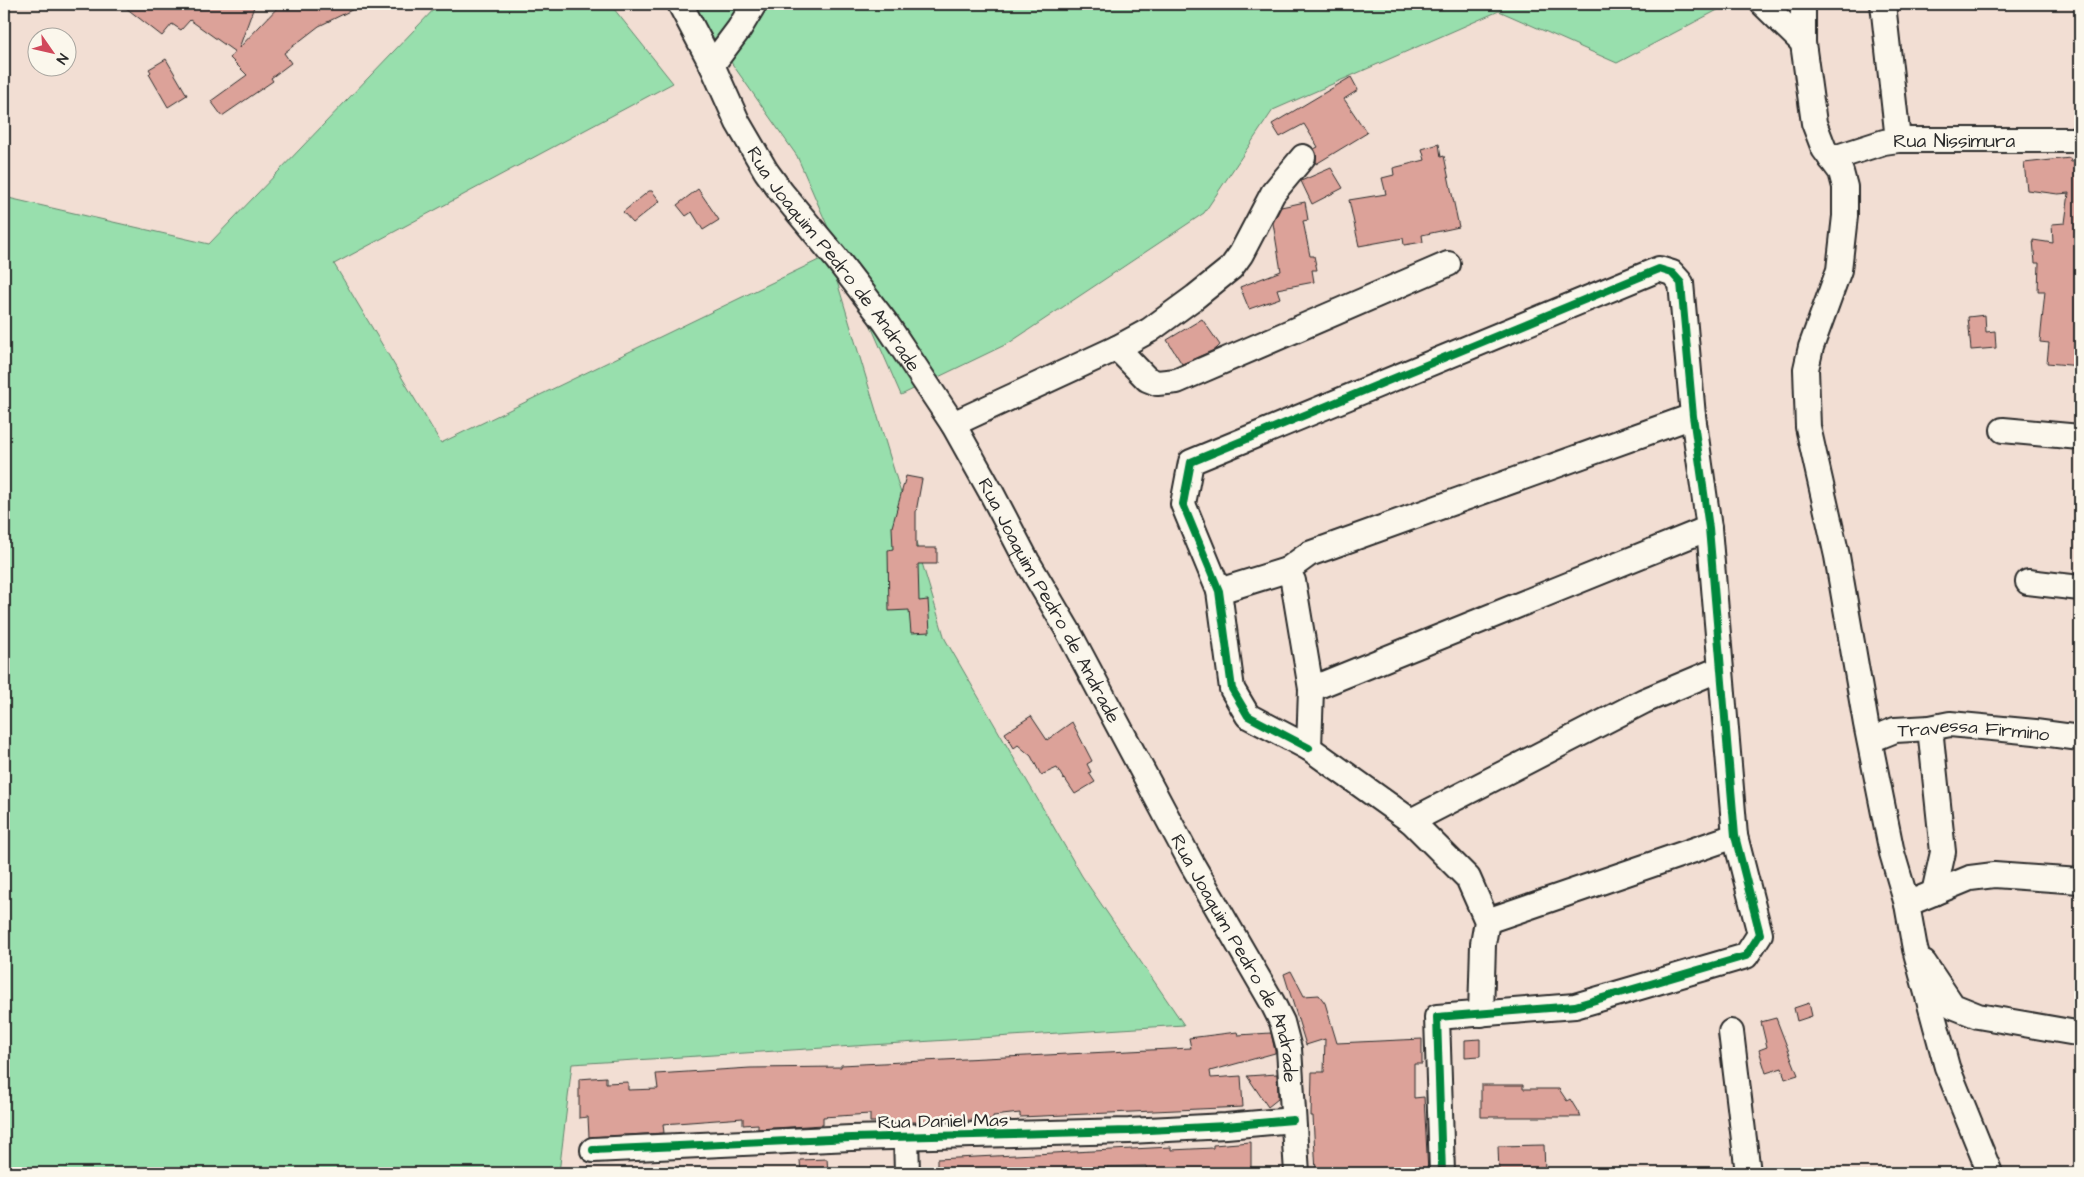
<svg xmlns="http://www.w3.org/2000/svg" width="2084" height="1177" font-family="'Architects Daughter',sans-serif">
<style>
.green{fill:#98dfad;stroke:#62856c}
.building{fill:#dca299;stroke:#2b2b2b}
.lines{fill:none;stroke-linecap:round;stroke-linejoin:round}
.minor-casing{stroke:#2b2b2b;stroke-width:28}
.minor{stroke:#fbf7ec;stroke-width:24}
.cycleway-casing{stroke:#fbf7ec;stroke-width:11}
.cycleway{stroke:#00873e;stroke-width:8}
.labels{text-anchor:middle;stroke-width:5;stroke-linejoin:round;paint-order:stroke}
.street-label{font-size:19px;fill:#2b2b2b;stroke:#fbf7ec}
</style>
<rect width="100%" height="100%" fill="#f2ded3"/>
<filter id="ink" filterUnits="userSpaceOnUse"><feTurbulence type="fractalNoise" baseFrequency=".02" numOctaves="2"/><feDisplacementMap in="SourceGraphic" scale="10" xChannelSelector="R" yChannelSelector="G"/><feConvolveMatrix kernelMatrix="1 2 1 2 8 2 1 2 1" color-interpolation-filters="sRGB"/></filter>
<g filter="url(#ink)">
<!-- green -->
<path class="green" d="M439,4H610L673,83L334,264L441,443L829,255L945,639L1082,876L1184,1025L572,1064L559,1173H4V197L209,244Z
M690,4H1729L1617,63L1499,11L1273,110L1204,213L1009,343L901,395L797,156Z"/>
<!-- building -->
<path class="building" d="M121,4H255L239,48L281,4H364L319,26L284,53L291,63L271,78L273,81L222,116L211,101L247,75L230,58L235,52L190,20L181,30L172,24L162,36Z
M166,59L187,95L168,107L149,74L151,72L149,69Z
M1351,77L1358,90L1344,99L1367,133L1316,164V153L1314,149L1318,147L1304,124L1280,137L1272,124Z
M1439,144L1441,157L1444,156L1459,227L1422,235L1423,242L1404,245L1403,238L1359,246L1349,200L1386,194L1382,178L1394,175L1393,168L1425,160L1422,149Z
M2070,158L2071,162L2080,161V289L2077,320H2080V366L2047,363L2049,343L2040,342L2045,291H2038L2039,263H2035L2033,240L2053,243L2052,224L2065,223L2069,193L2058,194L2027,190L2024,163Z
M1331,168L1343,188L1312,204L1301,181Z
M698,189L719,220L703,230L692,212L686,216L677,205Z
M649,191H652L660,201L633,223L623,212Z
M1305,202L1308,220L1303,221L1310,256H1314L1317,270H1312L1314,282L1277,289L1280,298L1249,309L1240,287L1281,271L1273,223L1281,207Z
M1985,315L1986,332L1995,331L1996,348L1971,350L1968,317Z
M1202,319L1220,345L1216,349L1182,364L1167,340Z
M906,476L922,479L916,512V548H937V564H918L919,601L928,600L930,632L911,633L909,610L889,611L888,550L893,549L892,527Z
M1031,716L1047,740L1072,722L1092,761L1087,764L1091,772L1089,773L1095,782L1075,794L1065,779L1064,780L1057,768L1041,775L1031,756L1018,745L1014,748L1005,733Z
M1291,971L1304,996L1319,995L1325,1003L1337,1043L1422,1039V1064H1414V1098L1424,1097L1428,1173H1316L1313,1116H1311L1312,1072H1324L1325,1039L1306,1045L1284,974Z
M1809,1003L1812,1016L1797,1021L1794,1008Z
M1776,1018L1798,1075L1785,1079L1782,1068L1766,1073L1759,1050L1767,1047L1761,1022Z
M1237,1032L1238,1035L1271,1033L1275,1051V1053L1210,1071L1211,1078L1241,1076L1243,1107L1020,1117V1113L993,1116V1119L928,1122H870V1114L823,1117V1125L758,1129V1124L743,1125V1118L663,1124L664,1133L589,1137L588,1117L579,1118V1079L606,1077V1083L628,1082V1090L658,1089L656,1074L750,1068L841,1067V1065L1191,1048L1189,1038Z
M1480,1039V1056L1465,1057V1040Z
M1277,1074L1278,1099L1268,1107L1247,1076Z
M1481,1085H1523V1089H1559L1567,1101L1570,1099L1581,1117H1481Z
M1251,1142V1173H1151L1147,1172L1146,1166L1107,1167L1108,1173H937V1159L1171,1147V1150L1213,1148V1145Z
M1544,1145L1545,1171L1499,1173L1498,1146Z
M827,1159L828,1173H801L800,1160Z"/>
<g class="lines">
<!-- minor casing -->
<g class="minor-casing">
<g id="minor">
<path id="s1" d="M680,4L712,65L738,123L766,171L782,193L836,258L886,323L953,424L991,492L1027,561L1067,629L1192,864L1272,1002L1282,1022L1289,1049L1297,1173"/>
<path d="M1763,4L1803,43"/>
<path d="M1803,4V43L1814,123L1824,149L1841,172L1845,187V216L1839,270L1811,347L1806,369L1808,427L1837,556L1866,724L1892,853L1907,904L1915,949L1947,1067L1990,1173"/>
<path d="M1883,4L1898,140"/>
<path d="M712,65L739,29L754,4"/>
<path id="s2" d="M1831,159L1884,142L1898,140H2080"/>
<path d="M1117,348L1147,379L1157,383L1177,381L1448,264"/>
<path d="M953,424L1117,348L1150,330L1195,297L1231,268L1241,254L1273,193L1303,157"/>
<path d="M2003,430L2080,437"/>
<path d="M2028,582L2080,588"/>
<path d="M1219,591L1287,570"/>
<path d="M1311,689L1709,528"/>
<path d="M1930,728L1943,852L1934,893"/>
<path id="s3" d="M1870,740L1895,730L1930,728L1950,724L2035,732L2080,738"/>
<path d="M1309,748L1248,716L1232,689L1219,591L1183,504L1191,462L1659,269L1672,273L1681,283L1693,416L1709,528L1735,836L1760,934L1746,956L1575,1006L1437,1017L1442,1173"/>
<path d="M1411,821L1644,701L1720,669"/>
<path d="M1907,904L1970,878L1994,875L2080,881"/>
<path d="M1487,921L1735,836"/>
<path d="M1924,963L1953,1006L1978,1016L2076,1033"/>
<path d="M1481,1014L1483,944L1487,921L1468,878L1411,821L1309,748L1311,689L1293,581L1287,570L1309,554L1693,416"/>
<path d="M1731,1032L1748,1173"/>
<path d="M906,1136L907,1173"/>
<path d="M593,1150L851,1138L1129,1131L1226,1126L1293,1120"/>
</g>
</g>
<!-- minor -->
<use href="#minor" class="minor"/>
<!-- cycleway casing -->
<g class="cycleway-casing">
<path id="cycleway" d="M1309,748L1248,716L1232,689L1219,591L1183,504L1191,462L1659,269L1672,273L1681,283L1693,416L1709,528L1735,836L1760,934L1746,956L1575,1006L1437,1017L1442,1173
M593,1150L851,1138L1129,1131L1226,1126L1293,1120"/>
</g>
<!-- cycleway -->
<use href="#cycleway" class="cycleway"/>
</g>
</g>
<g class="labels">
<!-- street labels -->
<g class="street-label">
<text dy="7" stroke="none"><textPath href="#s2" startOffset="126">Rua Nissimura</textPath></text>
<text dy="7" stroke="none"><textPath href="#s1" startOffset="299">Rua Joaquim Pedro de Andrade</textPath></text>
<text dy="7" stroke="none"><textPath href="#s1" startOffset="704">Rua Joaquim Pedro de Andrade</textPath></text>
<text dy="7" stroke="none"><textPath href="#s3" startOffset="106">Travessa Firmino</textPath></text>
<text dy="7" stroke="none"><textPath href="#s1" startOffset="1109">Rua Joaquim Pedro de Andrade</textPath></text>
<text transform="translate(943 1120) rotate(-1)" y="7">Rua Daniel Mas</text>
</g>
</g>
<!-- margin -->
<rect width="2084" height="1177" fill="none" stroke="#fbf7ec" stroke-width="20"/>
<rect x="10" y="10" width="2064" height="1157" fill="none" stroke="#2b2b2b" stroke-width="2" filter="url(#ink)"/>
<!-- north arrow -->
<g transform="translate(52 52) rotate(124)"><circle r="24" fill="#fbf7ec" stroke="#a8a59f"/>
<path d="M0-4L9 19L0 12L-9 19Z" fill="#d1495b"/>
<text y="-8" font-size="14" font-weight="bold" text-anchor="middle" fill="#2b2b2b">N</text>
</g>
</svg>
